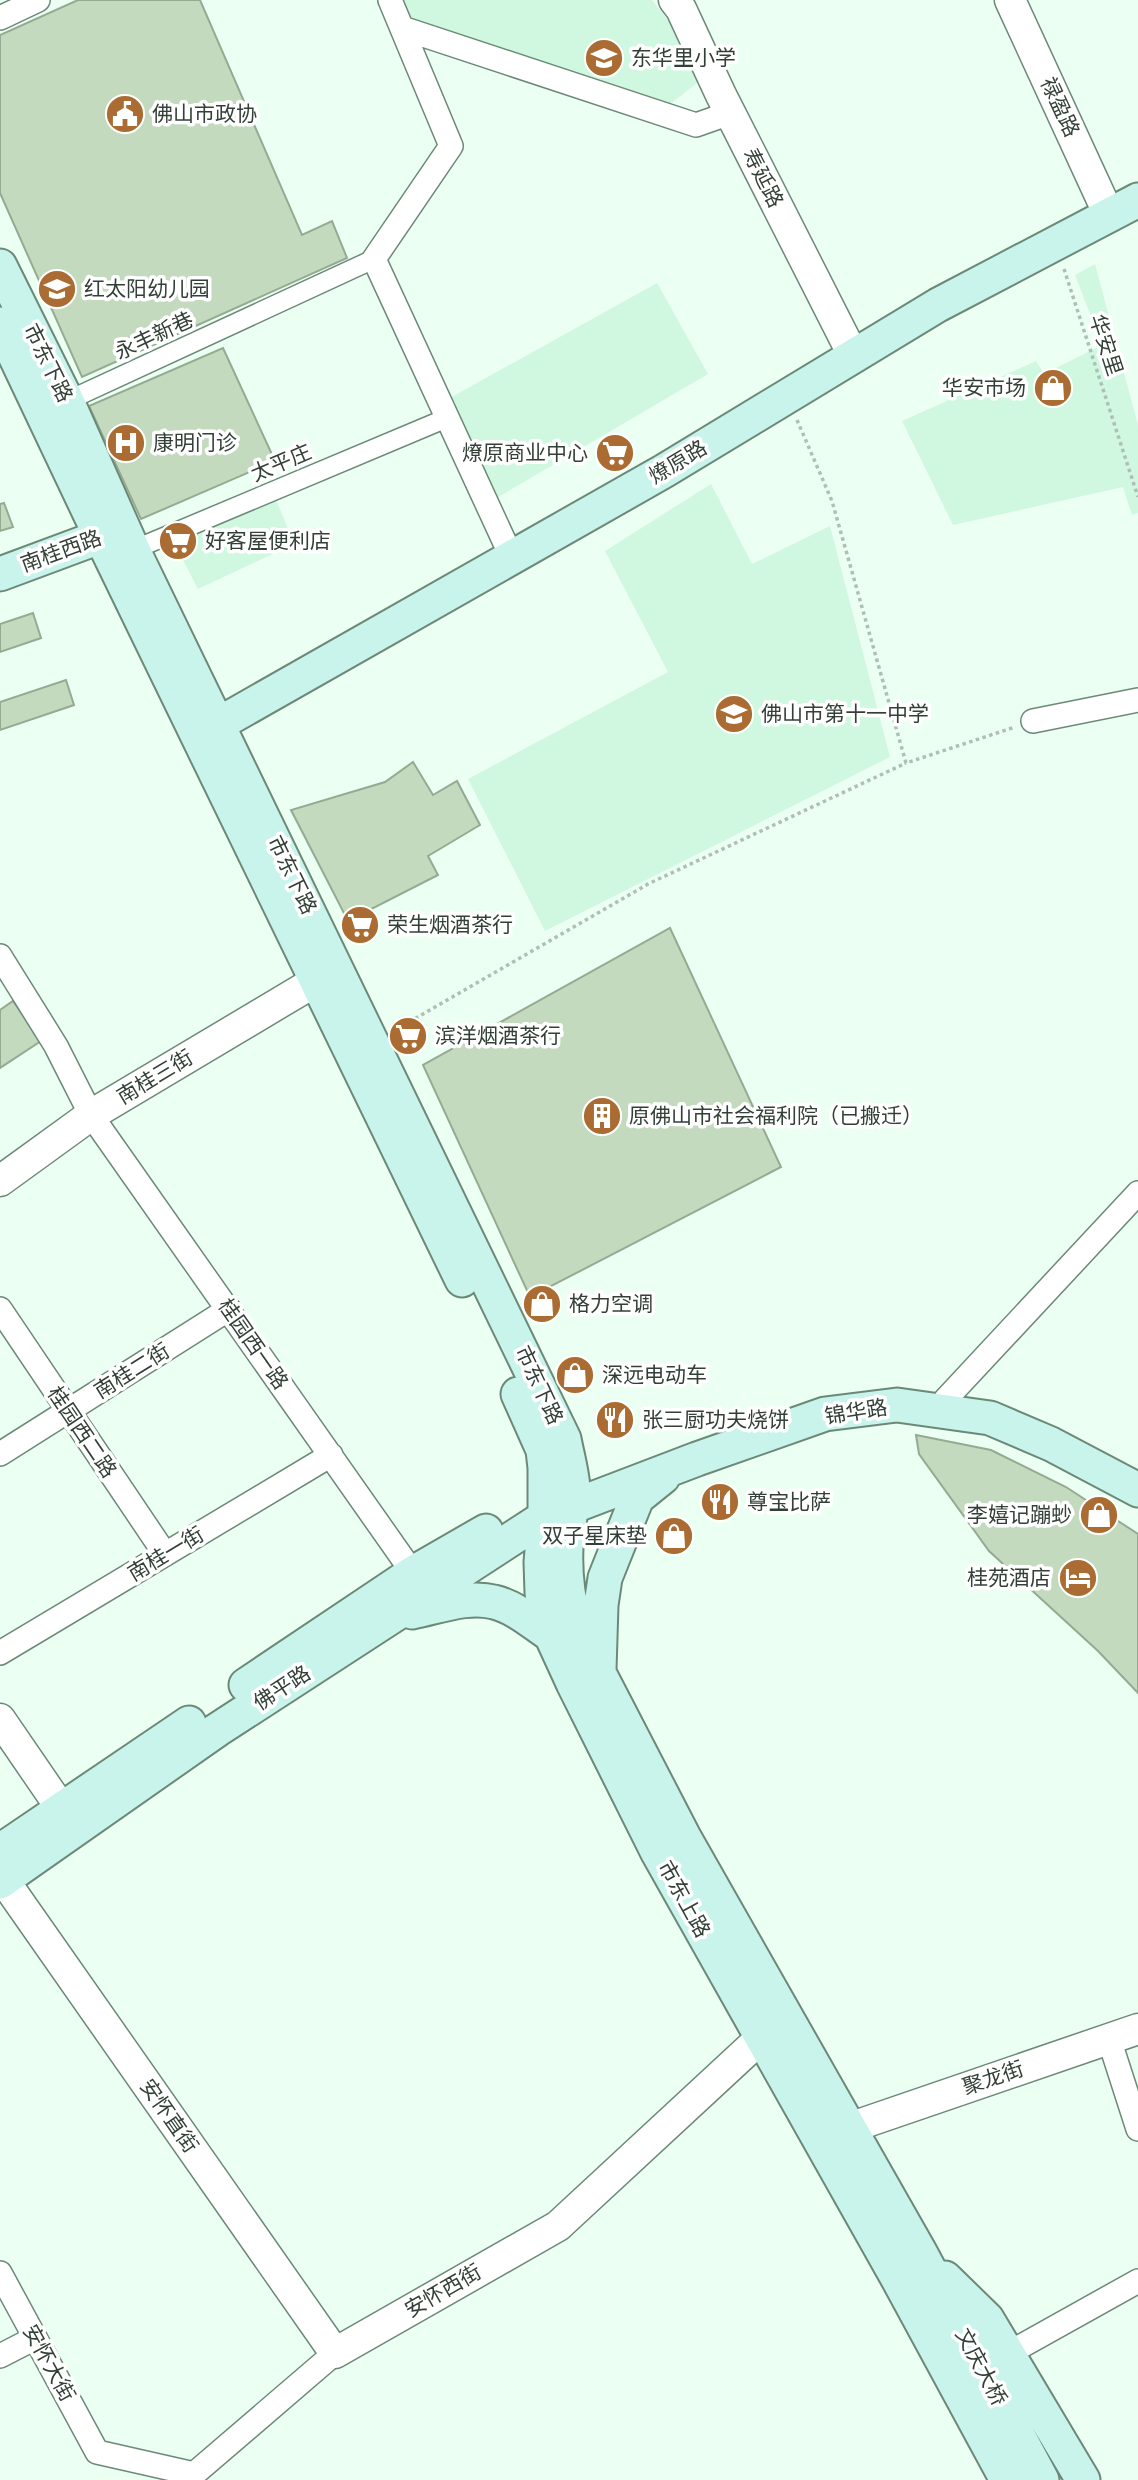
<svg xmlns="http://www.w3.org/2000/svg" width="1138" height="2480" font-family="'Roboto Condensed','Noto Sans SC',sans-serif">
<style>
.built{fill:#d0f8e0}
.building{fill:#c4dabf;stroke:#96aa91;stroke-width:2}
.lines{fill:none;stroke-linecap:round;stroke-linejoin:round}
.pedestrian-casing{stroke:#6c8978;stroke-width:21}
.minor-casing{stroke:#6c8978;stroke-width:26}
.tertiary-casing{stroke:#6c8978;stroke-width:33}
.secondary-casing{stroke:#6c8978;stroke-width:37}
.path{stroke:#aec0b5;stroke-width:3.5;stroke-dasharray:3.5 3.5;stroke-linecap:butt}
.pedestrian{stroke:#fff;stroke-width:18}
.minor{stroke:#fff;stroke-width:23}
.tertiary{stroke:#fff;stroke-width:30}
.secondary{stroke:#c8f4ec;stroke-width:33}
.labels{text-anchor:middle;stroke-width:7;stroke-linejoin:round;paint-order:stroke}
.poi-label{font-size:21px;fill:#334038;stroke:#fff;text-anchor:start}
.street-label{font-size:21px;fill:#334038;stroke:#fff}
</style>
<rect width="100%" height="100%" fill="#ebfff3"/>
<!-- built -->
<path class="built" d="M402,0H652L677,32L697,83L669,105L412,22Z
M1095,264L1138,425V513L1132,515L1123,487L953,525L902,421L1036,361L1044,374L1102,345L1075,275Z
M657,283L708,374L495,499L448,399Z
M711,484L752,564L830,526L890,757L545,931L468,779L668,672L605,551Z
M275,497L294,544L198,589L173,541Z"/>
<!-- building -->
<path class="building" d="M78,0H200L302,235L332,221L347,258L82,377L0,193V35Z
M223,348L275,461L141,519L89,406Z
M4,503L13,527L0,531V504Z
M33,613L41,638L0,652V624Z
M66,680L74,705L0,730V702Z
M413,762L433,795L457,781L480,825L428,856L438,875L348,921L291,810L385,782Z
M670,928L781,1167L530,1297L423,1065Z
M13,1001L41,1041L0,1068V1010Z
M916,1435L991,1450L1066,1487L1138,1534V1693L1098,1651L989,1551L919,1454Z"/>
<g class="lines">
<!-- pedestrian casing -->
<g class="pedestrian-casing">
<path id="pedestrian" d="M67,401L374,259
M133,550L447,418"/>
</g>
<!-- minor casing -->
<g class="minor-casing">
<path id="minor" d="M390,0L451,146L374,259L512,558
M0,18L38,0
M402,28L696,125L730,113
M1033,721L1138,700
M0,956L56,1046L91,1115L413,1573
M0,1309L165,1554
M945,1400L1138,1193
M0,1454L229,1309
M0,1653L331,1455
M1109,2039L1138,2129
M0,2273L97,2452L194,2474L335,2353
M1009,2353L1138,2281
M0,2356L35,2338"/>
</g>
<!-- tertiary casing -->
<g class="tertiary-casing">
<path id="tertiary" d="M674,0L681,9L721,95L853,355
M1010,0L1109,215
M0,1181L91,1115L316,981
M0,1719L61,1808
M3,1879L335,2353L558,2226L762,2037
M849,2128L1138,2029"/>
</g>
<!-- secondary casing -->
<g class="secondary-casing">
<path id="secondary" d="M0,266L67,401L133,550L564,1439C567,1455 572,1472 573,1488C573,1508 567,1528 566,1548C564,1594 574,1635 599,1673L685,1839L921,2254L1042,2480
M0,324L101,537L462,1280
M0,574L121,529
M201,734L664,471L938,305L1138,200
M518,1394L543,1450L545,1468V1517L541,1562L542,1593L551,1635L573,1683L658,1853L898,2279L1007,2480
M412,1612C438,1607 468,1595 494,1602C515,1607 533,1623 551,1635
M599,1670L601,1605L605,1578L637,1498L663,1477
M246,1685L413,1573L486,1531
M0,1851L189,1723
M0,1882L217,1730L545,1517L697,1459L825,1414L897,1405L990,1418L1051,1444L1138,1490
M945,2278L987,2319L1083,2480"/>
</g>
<!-- path -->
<path class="path" d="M1064,269L1138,497
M797,420L832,501L906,763L1015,727
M397,1029L648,884L906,763"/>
<!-- pedestrian -->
<use href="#pedestrian" class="pedestrian"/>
<!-- minor -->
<use href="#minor" class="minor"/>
<!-- tertiary -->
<use href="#tertiary" class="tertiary"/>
<!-- secondary -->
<use href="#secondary" class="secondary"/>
</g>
<!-- icons -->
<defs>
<g id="school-disc" transform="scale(2.0125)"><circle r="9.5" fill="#aa6c32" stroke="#fff"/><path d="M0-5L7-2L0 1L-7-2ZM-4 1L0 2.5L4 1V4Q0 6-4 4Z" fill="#fff"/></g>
<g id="civic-disc" transform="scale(2.0125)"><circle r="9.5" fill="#aa6c32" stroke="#fff"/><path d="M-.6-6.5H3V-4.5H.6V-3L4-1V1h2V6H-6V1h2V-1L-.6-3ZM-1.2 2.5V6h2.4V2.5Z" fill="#fff"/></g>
<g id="shop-disc" transform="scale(2.0125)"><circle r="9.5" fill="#aa6c32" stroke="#fff"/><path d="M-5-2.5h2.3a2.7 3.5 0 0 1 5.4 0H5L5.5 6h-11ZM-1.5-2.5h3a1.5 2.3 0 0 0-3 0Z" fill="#fff"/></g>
<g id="hospital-disc" transform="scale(2.0125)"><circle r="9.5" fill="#aa6c32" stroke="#fff"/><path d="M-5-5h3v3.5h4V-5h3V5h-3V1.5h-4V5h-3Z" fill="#fff"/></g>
<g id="supermarket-disc" transform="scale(2.0125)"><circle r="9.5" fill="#aa6c32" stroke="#fff"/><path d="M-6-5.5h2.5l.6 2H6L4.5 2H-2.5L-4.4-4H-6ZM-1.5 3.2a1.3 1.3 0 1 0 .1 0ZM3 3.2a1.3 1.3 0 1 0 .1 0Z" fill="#fff"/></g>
<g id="building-disc" transform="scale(2.0125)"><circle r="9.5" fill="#aa6c32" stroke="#fff"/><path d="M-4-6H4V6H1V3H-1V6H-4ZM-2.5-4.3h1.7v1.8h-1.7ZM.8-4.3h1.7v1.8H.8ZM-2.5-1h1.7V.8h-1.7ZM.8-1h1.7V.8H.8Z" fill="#fff"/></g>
<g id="restaurant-disc" transform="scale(2.0125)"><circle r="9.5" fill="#aa6c32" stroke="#fff"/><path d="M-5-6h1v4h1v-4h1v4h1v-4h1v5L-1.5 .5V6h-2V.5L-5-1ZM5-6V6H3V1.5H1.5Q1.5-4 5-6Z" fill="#fff"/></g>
<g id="hotel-disc" transform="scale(2.0125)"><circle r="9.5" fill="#aa6c32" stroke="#fff"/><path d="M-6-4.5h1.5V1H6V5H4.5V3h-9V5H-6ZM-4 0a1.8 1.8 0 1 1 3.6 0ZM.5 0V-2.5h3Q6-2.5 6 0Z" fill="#fff"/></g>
</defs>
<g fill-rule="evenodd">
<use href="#school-disc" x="604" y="58"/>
<use href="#civic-disc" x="125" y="114"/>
<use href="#school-disc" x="57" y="289"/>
<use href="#shop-disc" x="1053" y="388"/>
<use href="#hospital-disc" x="126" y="443"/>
<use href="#supermarket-disc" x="615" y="453"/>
<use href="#supermarket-disc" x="178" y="541"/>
<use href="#school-disc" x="734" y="714"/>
<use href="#supermarket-disc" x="360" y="925"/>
<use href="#supermarket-disc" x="408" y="1036"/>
<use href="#building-disc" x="602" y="1116"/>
<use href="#shop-disc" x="542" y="1304"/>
<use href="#shop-disc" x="575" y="1375"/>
<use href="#restaurant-disc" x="615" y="1420"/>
<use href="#restaurant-disc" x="720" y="1502"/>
<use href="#shop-disc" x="1099" y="1515"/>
<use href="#shop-disc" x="674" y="1536"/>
<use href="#hotel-disc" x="1078" y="1578"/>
</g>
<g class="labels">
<!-- poi labels -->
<g class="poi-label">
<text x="631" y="65">东华里小学</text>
<text x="152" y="121">佛山市政协</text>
<text x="84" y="296">红太阳幼儿园</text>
<text x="1026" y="395" text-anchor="end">华安市场</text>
<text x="153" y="450">康明门诊</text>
<text x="588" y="460" text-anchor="end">燎原商业中心</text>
<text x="205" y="548">好客屋便利店</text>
<text x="761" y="721">佛山市第十一中学</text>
<text x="387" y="932">荣生烟酒茶行</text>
<text x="435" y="1043">滨洋烟酒茶行</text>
<text x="629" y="1123">原佛山市社会福利院（已搬迁）</text>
<text x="569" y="1311">格力空调</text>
<text x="602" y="1382">深远电动车</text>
<text x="642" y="1427">张三厨功夫烧饼</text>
<text x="747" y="1509">尊宝比萨</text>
<text x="1072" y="1522" text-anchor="end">李嬉记蹦䖢</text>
<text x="647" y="1543" text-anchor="end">双子星床垫</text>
<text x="1051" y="1585" text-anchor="end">桂苑酒店</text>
</g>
<!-- street labels -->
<g class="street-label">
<text transform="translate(1060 107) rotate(65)" y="7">禄盈路</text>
<text transform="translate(763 178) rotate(63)" y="7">寿延路</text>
<text transform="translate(154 336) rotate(-25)" y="7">永丰新巷</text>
<text transform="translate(1106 345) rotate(72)" y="7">华安里</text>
<text transform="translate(48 363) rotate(64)" y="7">市东下路</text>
<text transform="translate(678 462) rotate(-31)" y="7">燎原路</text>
<text transform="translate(281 463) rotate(-23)" y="7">太平庄</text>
<text transform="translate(61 551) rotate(-20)" y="7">南桂西路</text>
<text transform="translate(292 875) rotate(64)" y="7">市东下路</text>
<text transform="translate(155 1077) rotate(-31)" y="7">南桂三街</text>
<text transform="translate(253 1344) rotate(55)" y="7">桂园西一路</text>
<text transform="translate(132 1371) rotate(-32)" y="7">南桂二街</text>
<text transform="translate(539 1385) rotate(65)" y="7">市东下路</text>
<text transform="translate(856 1412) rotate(-9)" y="7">锦华路</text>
<text transform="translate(82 1432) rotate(56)" y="7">桂园西二路</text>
<text transform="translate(166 1554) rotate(-31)" y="7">南桂一街</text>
<text transform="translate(282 1688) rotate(-33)" y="7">佛平路</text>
<text transform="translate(684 1899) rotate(61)" y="7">市东上路</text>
<text transform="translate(993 2078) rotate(-19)" y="7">聚龙街</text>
<text transform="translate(169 2116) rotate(55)" y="7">安怀直街</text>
<text transform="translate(443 2291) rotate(-30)" y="7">安怀西街</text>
<text transform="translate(49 2363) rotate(61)" y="7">安怀大街</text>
<text transform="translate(981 2367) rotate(62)" y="7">文庆大桥</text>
</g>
</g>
</svg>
